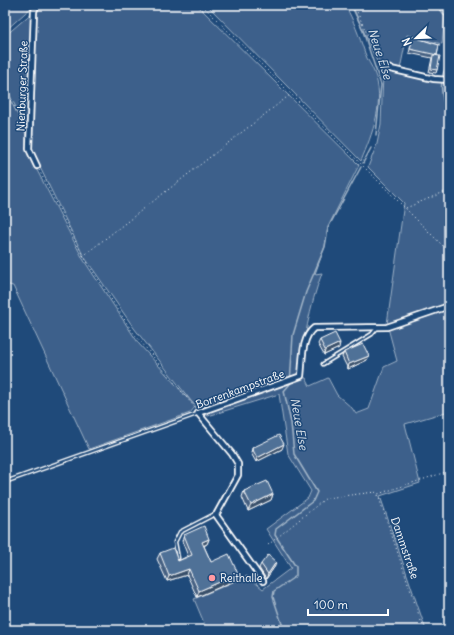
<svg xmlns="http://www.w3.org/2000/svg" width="454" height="635" font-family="Delius,sans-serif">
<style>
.green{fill:#3c618b;stroke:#9eb0c5}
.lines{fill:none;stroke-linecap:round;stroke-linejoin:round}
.stream{stroke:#a3b5c8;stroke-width:1.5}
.service-casing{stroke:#fff;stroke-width:5}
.minor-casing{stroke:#fff;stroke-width:8}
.path{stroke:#fff;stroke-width:1;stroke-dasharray:1 3;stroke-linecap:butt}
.service{stroke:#1f4a7a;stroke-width:2}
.minor{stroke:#1f4a7a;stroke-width:4.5}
.wall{fill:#456182;stroke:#fff}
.shaded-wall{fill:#384f6a;stroke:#fff}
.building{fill:#507197;stroke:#fff}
.poi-dot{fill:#ff9aa2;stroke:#1f4a7a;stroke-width:1.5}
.labels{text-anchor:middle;stroke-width:3;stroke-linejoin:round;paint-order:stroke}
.street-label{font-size:11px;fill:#fff;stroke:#1f4a7a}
.poi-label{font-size:11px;fill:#fff;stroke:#1f4a7a;text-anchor:start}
.water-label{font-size:12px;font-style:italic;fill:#d8e0e8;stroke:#1f4a7a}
</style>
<rect width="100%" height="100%" fill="#1f4a7a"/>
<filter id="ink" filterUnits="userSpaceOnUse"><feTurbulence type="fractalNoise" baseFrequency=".025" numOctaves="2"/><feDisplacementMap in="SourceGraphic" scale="8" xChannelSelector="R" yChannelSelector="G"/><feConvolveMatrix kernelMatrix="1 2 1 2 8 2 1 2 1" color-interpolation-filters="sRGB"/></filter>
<g filter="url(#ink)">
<!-- green -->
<path class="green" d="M5,5H34L5,31Z
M41,5H197L359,165L328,227L325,246L315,274L322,273C309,307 304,341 299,377L306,378L310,386L328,378L337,395L352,408L356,414L369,409L384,367L397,361L387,324L404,203L368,167L377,144L381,124L383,75L352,5H436L445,16L442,44L407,35L399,74L449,83V411L405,424L420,483L380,496L426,630H207L194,599L247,576L263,589L291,568L266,529L308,498L311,491L288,454L279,394L208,416L195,407L190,413L89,449L13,286L5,284V90L25,129L27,151L83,259L139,344L195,406L134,328L83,255L31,149V136L5,86V36Z
M207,5H345C354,21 359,36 365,53C367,60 372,66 374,72C386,101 372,134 361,161Z"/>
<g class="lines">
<!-- stream -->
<path class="stream" d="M351,5L362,28L381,85L376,135
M438,5L448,20L449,29
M449,34L446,46L449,51
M449,62C435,82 444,102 449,124
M363,163L371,148
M284,630L273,597L274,591L296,576V567L275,535L276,529L313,501L317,492L294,454L291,423L284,391L290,384L293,335L306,292L325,247L328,228L361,167"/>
<!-- service casing -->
<g class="service-casing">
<path id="service" d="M323,364L372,334L377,328
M5,482L197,414
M178,558L175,542L180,532L215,514"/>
</g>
<!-- minor casing -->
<g class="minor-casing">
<path id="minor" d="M37,5L34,11L29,149L37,166
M382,67L434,79L449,80
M263,581L216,515L238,475V464L232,454L198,413L301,376C303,360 301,338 314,328L387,327L449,306"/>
</g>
<!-- path -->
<path class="path" d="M202,5L449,252
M354,5L380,63
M442,5L449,13
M5,88L25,127
M39,170L83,256L132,331L196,409
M406,208L449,190
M83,256L291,94
M378,495L424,630
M268,545L326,498L375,492L378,494L449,471"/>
<!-- service -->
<use href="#service" class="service"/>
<!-- minor -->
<use href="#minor" class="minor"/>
</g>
<!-- wall -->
<path class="wall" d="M413,37L439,45L437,56V70L436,73L429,72L432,58L409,53Z
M320,340L339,348L324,355L318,344Z
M344,352L367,360L348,369L342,357Z
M252,448L282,449L256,462L251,453Z
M244,491L273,494L271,500L248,511L242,497Z
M184,535L209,539L207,544L204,546L211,562L238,574L236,580L197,597L187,575L167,581L157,559L160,553L178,561L188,556L182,541Z
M261,564L275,566L266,579L259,568Z"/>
<!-- shaded-wall -->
<path class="shaded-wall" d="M340,343L339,348L324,355L325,350Z
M369,356L367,360L348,369L349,364Z
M284,444L282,449L256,462L257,458Z
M273,494L271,500L248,511L251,505Z
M209,539L207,544L200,547L202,542Z
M276,562L275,566L266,579L268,574Z
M189,569L187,575L167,581L169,576Z
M238,574L236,580L197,597L199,591Z"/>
<!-- building -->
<path class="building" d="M413,37L439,45L437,55L410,49Z
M433,55L440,56L437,70L431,69Z
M335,333L340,343L325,350L320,340Z
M363,344L369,356L349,364L344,352Z
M279,435L284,444L257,458L252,448Z
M267,481L273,494L251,505L244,491Z
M204,526L209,539L202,542L211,562L229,554L238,574L199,591L189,569L169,576L160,553L173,548L178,561L192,555L184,535Z
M268,555L276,562L268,574L261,564Z"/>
</g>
<!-- markers -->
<circle class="poi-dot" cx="212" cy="578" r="4"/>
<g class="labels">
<!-- street labels -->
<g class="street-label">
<text transform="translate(22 86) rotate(-88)" y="4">Nienburger Straße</text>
<text transform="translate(240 389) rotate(-20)" y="4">Borrenkampstraße</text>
<text transform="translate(405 548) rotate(71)" y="4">Dammstraße</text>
</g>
<!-- poi labels -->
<g class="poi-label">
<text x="220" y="582">Reithalle</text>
</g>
<!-- water labels -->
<g class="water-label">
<text transform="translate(380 54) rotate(72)" y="4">Neue Else</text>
<text transform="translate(299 424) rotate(80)" y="4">Neue Else</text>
</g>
</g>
<!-- margin -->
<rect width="454" height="635" fill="none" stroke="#1f4a7a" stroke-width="20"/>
<rect x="10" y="10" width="434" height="615" fill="none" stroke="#fff" stroke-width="1.5" filter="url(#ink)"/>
<!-- north arrow -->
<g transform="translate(416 38) rotate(247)" stroke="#1f4a7a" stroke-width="3" paint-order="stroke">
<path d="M0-3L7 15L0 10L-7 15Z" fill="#ffffff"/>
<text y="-6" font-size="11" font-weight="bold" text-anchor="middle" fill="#ffffff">N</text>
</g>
<!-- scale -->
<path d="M308 609v6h80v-6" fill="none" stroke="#ffffff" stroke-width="2"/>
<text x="314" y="609" font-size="12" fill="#ffffff" stroke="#1f4a7a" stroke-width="3" paint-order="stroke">100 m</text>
</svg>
